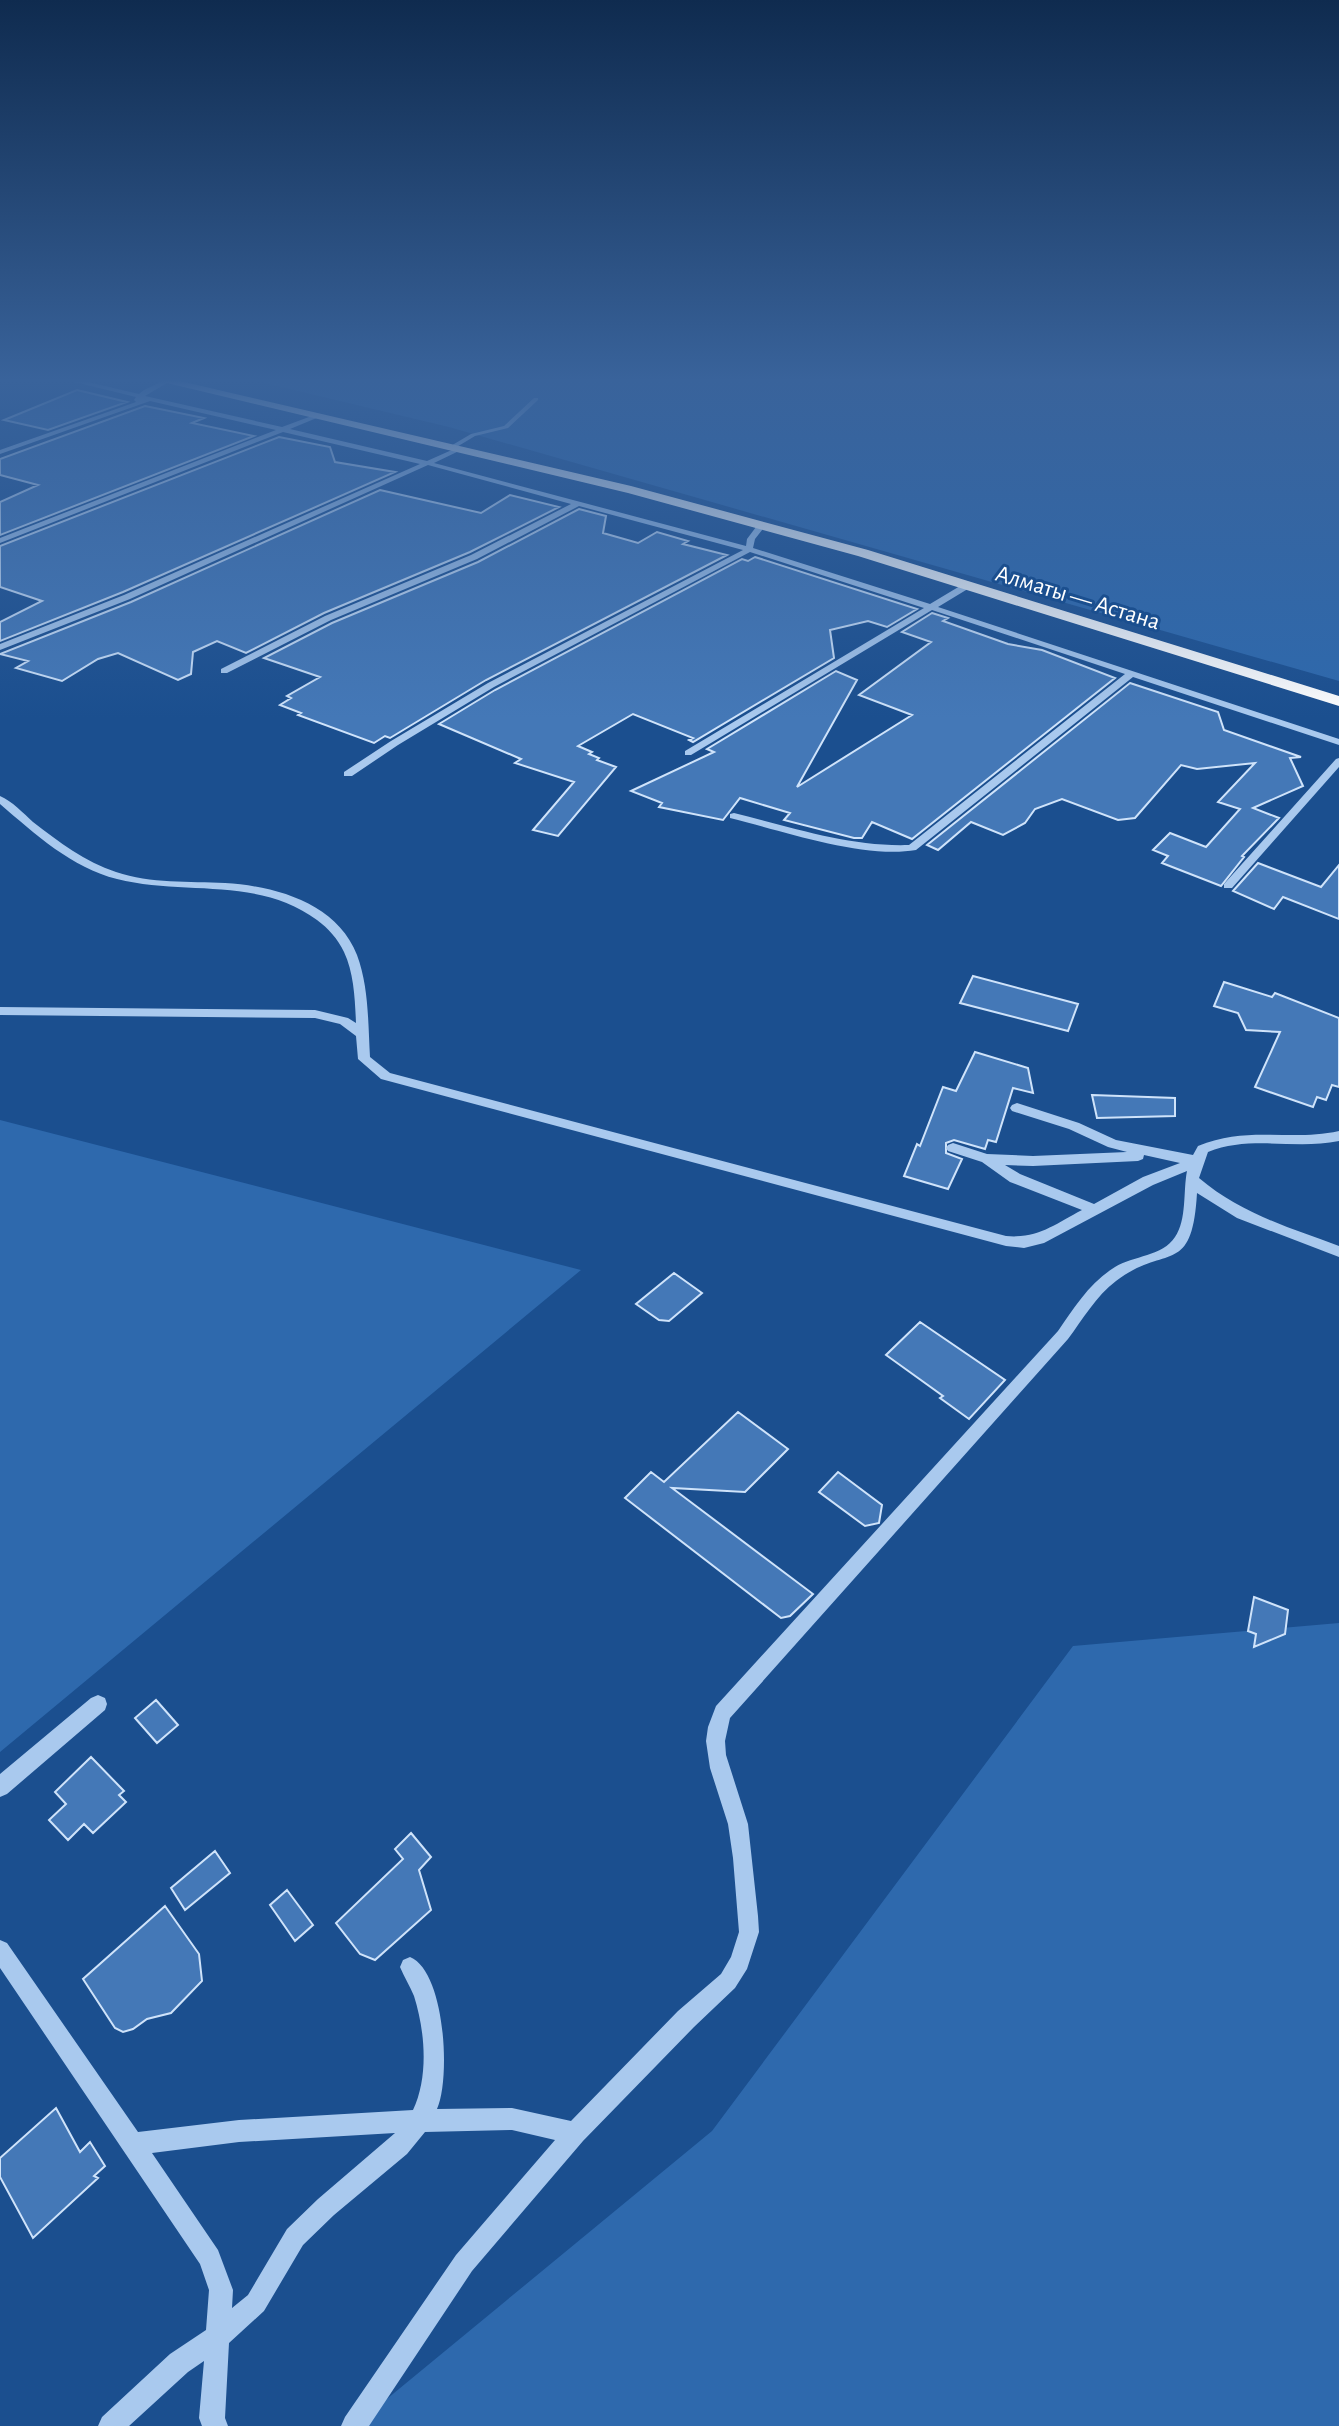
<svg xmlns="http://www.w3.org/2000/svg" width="1339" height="2426" font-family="'Alegreya Sans',sans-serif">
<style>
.green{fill:#2e69ad}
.building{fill:#4478b7;stroke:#cfe3fa;stroke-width:2}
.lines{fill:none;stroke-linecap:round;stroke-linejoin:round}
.minor{fill:#a9c9ee;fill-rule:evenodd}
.highway{fill:#fff;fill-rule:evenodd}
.labels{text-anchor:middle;stroke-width:6;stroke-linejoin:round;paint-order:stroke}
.far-street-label{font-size:24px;fill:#fff;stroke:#1b4f8f}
</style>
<rect width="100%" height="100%" fill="#1b4f8f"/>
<!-- green -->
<path class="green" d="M243,378H1339V681L449,427Z
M0,1120L581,1270L0,1752Z
M1339,1623V2426H354L712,2131L1073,1646Z"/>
<!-- building -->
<path class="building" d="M77,390L127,402L48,430L4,420Z
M145,406L204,418L192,423L254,436L0,535V502L38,485L0,475V459Z
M279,437L330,447L335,462L395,472L123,592L0,641V622L42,601L0,587V546Z
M380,490L481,513L510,495L559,507L470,552L324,613L246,653L217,641L193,652L191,674L178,680L118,653L98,659L62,681L16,668L28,661L0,654L131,602Z
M579,509L606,516L603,533L638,543L657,532L688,541L683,544L727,555L486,680L390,738L385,736L374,743L298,715L301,713L280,705L291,698L287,696L320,677L264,658L332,623L478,562Z
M755,557L917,609L887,627L868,621L830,630L834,658L693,742L689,740L693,738L633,714L578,746L592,752L589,754L599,758L597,760L616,767L558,836L533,830L574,782L515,763L521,759L439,724L495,690L742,559L748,561Z
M932,613L948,618L943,621L1008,644L1042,650L1115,678L912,839L872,822L862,838H854L784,820L790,813L740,798L723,820L659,807L662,803L631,791L714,752L707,749L836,671L857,680L797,787L912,715L859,695L931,642L902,632Z
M1130,683L1218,712L1224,730L1301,757L1290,758L1303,786L1253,808L1279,818L1242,856L1244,857L1221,886L1162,863L1168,856L1153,850L1170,833L1206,847L1240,809L1218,802L1255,763L1197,769L1181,765L1135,818L1118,820L1062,799L1035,809L1025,823L1003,835L971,822L938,850L927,845Z
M1258,863L1321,887L1339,865V919L1283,897L1274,909L1233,891Z
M973,976L1078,1004L1068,1031L960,1003Z
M1224,982L1272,997L1275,993L1339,1018V1087L1332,1085L1326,1100L1317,1097L1313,1107L1255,1087L1280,1032L1246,1030L1238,1013L1214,1006Z
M975,1052L1028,1068L1033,1093L1013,1088L996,1142L988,1140L985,1149L954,1140L946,1143V1153L962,1159L948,1189L904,1176L917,1144L920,1146L943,1087L956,1091Z
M1092,1095L1175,1098V1116L1097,1118Z
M674,1273L702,1293L669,1321L659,1320L636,1304Z
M920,1322L1005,1380L969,1419L940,1398L943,1396L886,1355Z
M738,1412L788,1449L745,1492L672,1488L813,1594L790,1616L781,1618L625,1498L651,1472L664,1482Z
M838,1472L882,1505L879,1523L865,1526L819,1492Z
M1254,1597L1288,1610L1285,1634L1254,1647L1256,1634L1248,1631Z
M156,1700L178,1725L157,1743L135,1718Z
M91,1757L124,1791L119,1795L126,1802L93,1833L84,1824L68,1840L49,1820L66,1804L55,1792Z
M411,1833L431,1857L419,1870L431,1910L375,1960L360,1954L336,1923L403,1859L395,1849Z
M215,1851L230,1873L185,1910L171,1888Z
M287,1890L313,1925L295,1941L270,1905Z
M165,1906L199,1954L202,1981L171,2013L147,2019L133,2029L123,2032L115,2028L83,1979Z
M56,2108L80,2152L90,2142L105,2166L94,2176L98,2178L33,2238L0,2177V2158Z"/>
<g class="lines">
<!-- minor -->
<path class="minor" d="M0,378H5L0,381Z
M58,378H71L139,394L144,390L165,380L167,383L145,396L282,427L317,414L319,417L290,429L427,461L454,449L449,447L471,434L504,426L534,398H538V400L508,428L475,436L455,448H461V450L434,463L746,546L747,539L759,523H765L766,525L755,539L753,548L930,604L965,583H971V587L938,607L1339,739V745L1133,677L916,850C863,859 783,831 730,818V814L734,813C791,827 850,847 909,845L1125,674L932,610L691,755H685V751L924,608L750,552L494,687L398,745L352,776H344V772L391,741L488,683L743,550L579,506L477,559L331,620L227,673H221V669L325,616L471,555L571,504L428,465L130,599L0,650V644L124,595L420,464L283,432L0,543V538L276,430L150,401L0,454V450L136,402L134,400L136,397Z
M1339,758V767L1232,888H1224V884L1336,759Z
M0,796C12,801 23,813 33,822C59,842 85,862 116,872C151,884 189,881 225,883C275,886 337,903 357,955C369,987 368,1024 370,1057L390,1073L1006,1236C1038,1239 1055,1224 1082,1210L1010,1182L982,1162L948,1151L946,1148L948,1145L953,1143L987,1154L1033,1156L1127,1152L1108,1147L1069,1129L1012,1111L1010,1108L1012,1105L1017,1103L1079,1123L1116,1140L1193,1155L1198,1146C1249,1125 1289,1142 1339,1131V1141C1295,1150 1250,1135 1208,1152L1199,1178C1240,1213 1290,1228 1339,1246V1257L1237,1218L1197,1193C1192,1278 1166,1243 1116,1281C1096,1296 1083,1319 1068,1339L730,1718L725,1741L726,1755L748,1824L758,1916L759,1932L747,1969L735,1988L694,2027L583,2141L472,2271L369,2426H341L345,2417L456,2255L555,2140L512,2130L425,2132L407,2154L334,2215L303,2245L264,2311L229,2343L225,2418L228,2426H202L199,2418L204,2361L188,2372L129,2426H98L102,2417L170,2354L206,2330L209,2290L200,2264L0,1968V1940L7,1943L138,2132L239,2120L413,2110C429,2076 425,2031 414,1996C410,1986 404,1977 400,1967L403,1960L410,1957C445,1971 451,2078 437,2109L512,2108L571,2121L678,2011L721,1974L731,1957L739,1932L733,1858L728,1824L710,1768L706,1741L708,1727L716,1706L1058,1331C1074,1308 1090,1282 1115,1267C1133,1256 1163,1256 1175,1237C1187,1220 1183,1191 1187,1171L1153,1185L1044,1243L1024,1248L1006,1246L381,1079L358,1059L356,1036L340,1024L315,1018L0,1015V1007L315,1010L348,1018L356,1023C355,1000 354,973 344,952C338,939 328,928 317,920C258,876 184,896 117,879C72,868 35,834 0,804ZM1144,1155L1180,1163L1143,1177L1094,1204L1020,1174L1005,1165L1033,1166L1138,1161L1143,1159ZM395,2133L318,2199L287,2229L248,2295L232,2308L233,2290L218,2250L152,2153L239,2142Z
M98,1695L105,1698L107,1704L105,1710L7,1794L0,1797V1774L91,1698Z"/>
<!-- highway -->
<path class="highway" d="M146,378H167L631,486L868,550L1339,696V706L858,556L628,493Z"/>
</g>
<!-- sky -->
<linearGradient id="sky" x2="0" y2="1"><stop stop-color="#0f2b4f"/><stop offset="0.53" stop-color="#39639b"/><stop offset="1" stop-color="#39639b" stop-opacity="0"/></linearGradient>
<rect width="1339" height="718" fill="url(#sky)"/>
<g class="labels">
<!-- far-street labels -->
<g class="far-street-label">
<text transform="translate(1078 597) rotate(17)" y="8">Алматы — Астана</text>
</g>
</g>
</svg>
